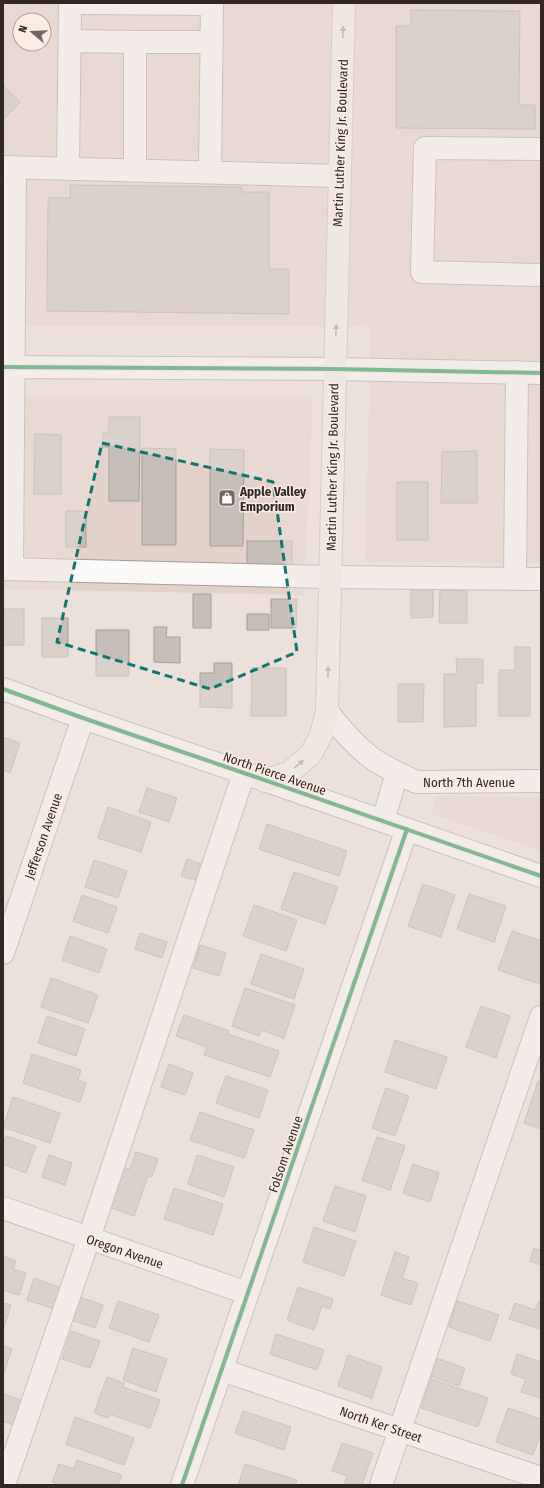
<svg xmlns="http://www.w3.org/2000/svg" width="544" height="1488" font-family="'Fira Sans Condensed',sans-serif">
<style>
.commercial{fill:#e4d2ca;fill-rule:evenodd}
.building{fill:#c6beb8;stroke:#a69e99}
.lines{fill:none;stroke-linecap:round;stroke-linejoin:round}
.minor-casing{stroke:#a39b96;stroke-width:24}
.major-casing{stroke:#c0b4aa;stroke-width:24}
.minor{stroke:#fcfaf9;stroke-width:22}
.major{stroke:#f4efe9;stroke-width:22}
.cycleway-casing{stroke:#fcece3;stroke-width:6}
.cycleway{stroke:#00873e;stroke-width:4}
.oneway{fill:#928c86}
.marked{fill:none;stroke:#0f766e;stroke-width:3;stroke-dasharray:8 5;stroke-linejoin:round}
.labels{text-anchor:middle;stroke-width:3;stroke-linejoin:round;paint-order:stroke}
.street-label{font-size:13px;fill:#302824;stroke:#fcece3}
.poi-label{font-size:13px;font-weight:bold;fill:#302824;stroke:#fcece3;text-anchor:start}
</style>
<rect width="100%" height="100%" fill="#ebe0da"/>
<!-- commercial -->
<path class="commercial" d="M3,3H541V563L365,562L371,327L3,325ZM20,20H44V44H20Z
M3,397H313L304,595L3,589Z
M434,796L541,797V851L432,814Z"/>
<!-- building -->
<path class="building" d="M411,10L520,11L519,105H535V129L396,128V26H411Z
M3,85L20,102L3,120Z
M70,185L241,187L242,192H269V269H289V314L47,311L48,198H70Z
M109,417H140L139,501H109V447H102L103,433H109Z
M35,434L61,435V494H34Z
M142,448L176,449V545H142Z
M210,449L244,450L243,546H210Z
M477,451V503H441L442,452Z
M397,482H428V540H397Z
M66,511H86V547H66Z
M247,541H292V567H247Z
M411,590H433V617L411,618Z
M440,590L467,591V623H439Z
M193,594H211V628H193Z
M271,599H297L296,628H271Z
M4,609H24V645H3Z
M247,614H269V630H247Z
M42,618H68V657H42Z
M154,627H167L166,637H180V663L154,662Z
M96,630H129V676H96Z
M515,647H530V716H499V670H515Z
M456,659H483V683H476V726L444,727V674H457Z
M214,663H232V708L200,707V673H214Z
M252,668H286V716H251Z
M398,684H424L423,722H398Z
M3,737L20,743L10,773L3,770Z
M147,788L177,798L169,822L139,812Z
M108,807L151,822L141,852L98,838Z
M267,824L347,851L339,876L259,849Z
M187,859L204,865L199,881L181,876Z
M94,860L127,871L118,898L85,887Z
M294,872L338,887L325,924L281,909Z
M423,884L455,895L441,937L408,926Z
M469,894L506,906L494,942L457,929Z
M82,895L117,907L108,933L73,921Z
M254,905L297,920L286,951L243,936Z
M512,931L541,941V948L538,956H541L540,984L498,970Z
M140,933L167,942L162,958L135,949Z
M70,936L107,949L99,973L62,960Z
M200,945L226,953L219,976L193,968Z
M261,954L304,969L294,999L251,984Z
M51,978L98,995L88,1023L41,1007Z
M245,988L295,1005L284,1038L261,1030L259,1036L232,1026Z
M481,1006L510,1016L496,1058L466,1047Z
M184,1015L229,1031L228,1034L279,1051L270,1077L204,1055L207,1047L176,1036Z
M47,1016L85,1029L76,1056L38,1043Z
M395,1040L447,1057L436,1089L385,1072Z
M32,1054L81,1070L78,1080L86,1083L80,1102L23,1083Z
M169,1064L193,1073L185,1095L161,1087Z
M226,1076L268,1090L259,1118L216,1103Z
M538,1081L541,1082V1129L524,1123Z
M386,1088L409,1096L395,1136L372,1128Z
M13,1097L60,1113L50,1143L3,1127Z
M200,1112L254,1130L244,1158L190,1140Z
M6,1136L36,1146L26,1173L3,1164V1146Z
M377,1137L405,1146L390,1190L362,1180Z
M136,1152L158,1159L152,1177L148,1176L134,1216L109,1207L123,1167L130,1169Z
M49,1155L72,1163L65,1185L42,1177Z
M197,1155L234,1167L224,1197L188,1184Z
M413,1164L439,1173L430,1202L403,1193Z
M335,1186L366,1196L355,1232L323,1221Z
M174,1188L223,1204L213,1235L164,1219Z
M314,1227L356,1241L344,1276L303,1262Z
M534,1248L541,1251V1265L530,1261Z
M395,1252L409,1257L402,1278L418,1283L411,1305L381,1295Z
M3,1256L16,1261L13,1269L26,1273L19,1295L3,1290Z
M34,1278L61,1288L54,1309L27,1300Z
M298,1287L333,1299L330,1309L322,1306L314,1330L287,1320Z
M79,1297L103,1305L95,1328L71,1320Z
M118,1301L159,1315L149,1342L109,1328Z
M457,1301L499,1315L490,1341L449,1327Z
M539,1301L541,1302V1329L509,1319L515,1303L535,1310Z
M3,1303L11,1305L3,1330Z
M71,1331L100,1341L90,1368L62,1359Z
M276,1334L324,1350L317,1370L270,1354Z
M3,1346L12,1349L3,1375Z
M133,1348L167,1359L156,1392L123,1380Z
M517,1354L541,1362V1398L521,1392L526,1379L511,1374Z
M348,1355L382,1367L372,1398L338,1386Z
M433,1357L465,1368L459,1386L427,1375Z
M107,1377L124,1383L123,1387L160,1400L150,1428L109,1414L108,1418L94,1413Z
M431,1379L488,1398L478,1427L421,1408Z
M3,1394L21,1400L13,1425L3,1421Z
M508,1408L541,1419V1433L533,1455L496,1442Z
M243,1411L291,1427L284,1450L235,1433Z
M75,1417L134,1438L124,1465L66,1444Z
M342,1443L373,1453L362,1485H344L347,1476L332,1471Z
M77,1460L122,1475L118,1485H60L52,1482L59,1464L74,1469Z
M245,1464L297,1480L295,1485H238Z"/>
<g class="lines">
<!-- minor casing -->
<g class="minor-casing">
<path id="minor" d="M81,3L212,4L210,172
M70,41L135,42
M541,149L425,148L422,272L541,275
M3,167L340,176
M68,169L70,3
M135,170V42H212
M3,367L335,369L541,373
M3,569L330,577L541,579
M12,569L15,167
M515,579L517,372
M3,689L83,718L244,773L541,876
M327,711C339,727 353,743 369,756C383,767 400,774 416,782L541,781
M383,821L397,773
M3,953L83,718
M3,1208L247,1293
M222,1370L541,1478
M4,1485L89,1238L244,773
M182,1485L407,829
M381,1485L541,1017"/>
</g>
<!-- major casing -->
<g class="major-casing">
<path id="major" d="M265,781L290,772L311,754L321,735L327,711L344,3"/>
</g>
<!-- minor -->
<use href="#minor" class="minor"/>
<!-- major -->
<use href="#major" class="major"/>
<!-- cycleway casing -->
<g class="cycleway-casing">
<path id="cycleway" d="M3,367L335,369L541,373
M3,689L83,718L244,773L541,876
M182,1485L407,829"/>
</g>
<!-- cycleway -->
<use href="#cycleway" class="cycleway"/>
</g>
<!-- one-way arrows -->
<defs><path id="oneway-solid" d="M-6-.8H1V-3.2L6.5 0L1 3.2V.8H-6Z"/></defs>
<g class="oneway">
<use href="#oneway-solid" transform="translate(343 32) rotate(-88)"/>
<use href="#oneway-solid" transform="translate(336 330) rotate(-88)"/>
<use href="#oneway-solid" transform="translate(328 672) rotate(-89)"/>
<use href="#oneway-solid" transform="translate(299 764) rotate(-39)"/>
</g>
<!-- marked area -->
<path d="M0 0H544V1488H0ZM102,443L273,482L297,652L210,689L57,642Z" fill="#ebe0da" fill-opacity=".55" fill-rule="evenodd"/>
<path class="marked" d="M102,443L273,482L297,652L210,689L57,642Z"/>
<!-- icons -->
<defs>
<g id="shop-square" transform="scale(0.9)"><rect x="-9" y="-9" width="18" height="18" rx="4" fill="#716864" stroke="#fcece3"/><path d="M-5-2.5h2.3a2.7 3.5 0 0 1 5.4 0H5L5.5 6h-11ZM-1.5-2.5h3a1.5 2.3 0 0 0-3 0Z" fill="#fff"/></g>
</defs>
<g fill-rule="evenodd">
<use href="#shop-square" x="227" y="498"/>
</g>
<g class="labels">
<!-- street labels -->
<g class="street-label">
<text transform="translate(340 143) rotate(-88)" y="5">Martin Luther King Jr. Boulevard</text>
<text transform="translate(332 467) rotate(-89)" y="5">Martin Luther King Jr. Boulevard</text>
<text transform="translate(275 773) rotate(19)" y="5">North Pierce Avenue</text>
<text x="469" y="787">North 7th Avenue</text>
<text transform="translate(43 836) rotate(-71)" y="5">Jefferson Avenue</text>
<text transform="translate(285 1154) rotate(-71)" y="5">Folsom Avenue</text>
<text transform="translate(125 1251) rotate(19)" y="5">Oregon Avenue</text>
<text transform="translate(381 1424) rotate(19)" y="5">North Ker Street</text>
</g>
<!-- poi labels -->
<g class="poi-label">
<text x="240" y="496">Apple Valley<tspan x="240" dy="15">Emporium</tspan></text>
</g>
</g>
<!-- border -->
<rect width="544" height="1488" fill="none" stroke="#302824" stroke-width="8"/>
<!-- north arrow -->
<g transform="translate(32 32) rotate(289)"><circle r="19" fill="#fcece3" stroke="#aa9e97"/>
<path d="M0-3L7 15L0 10L-7 15Z" fill="#716864"/>
<text y="-6" font-size="11" font-weight="bold" text-anchor="middle" fill="#302824">N</text>
</g>
</svg>
